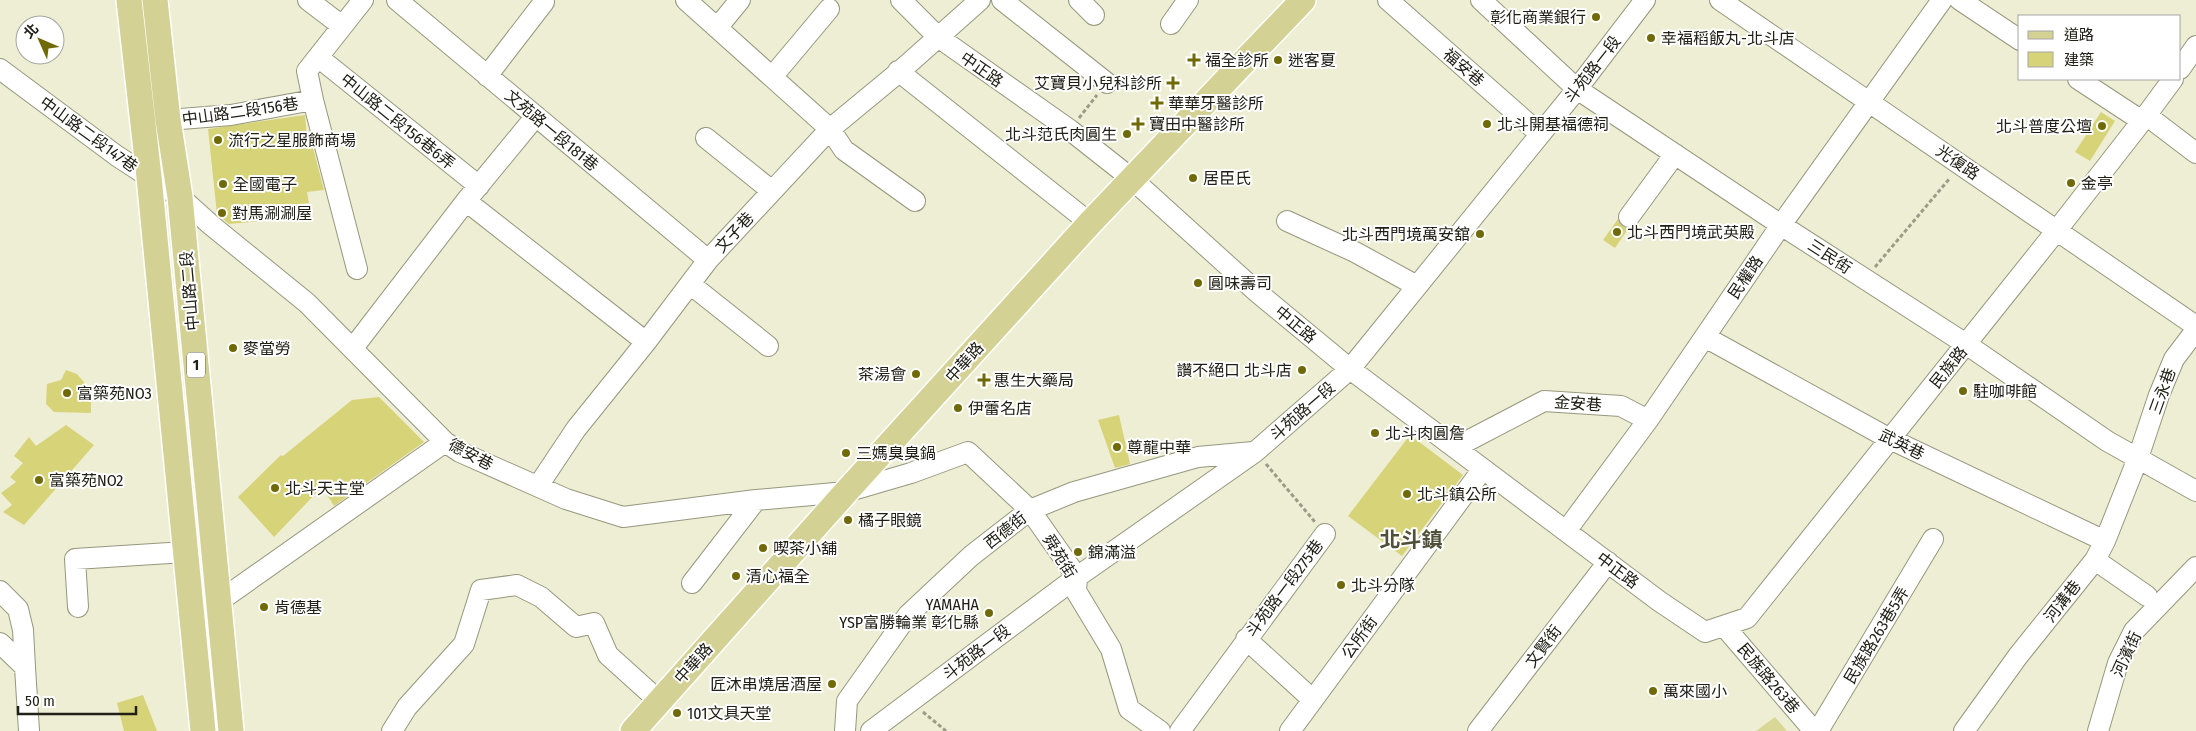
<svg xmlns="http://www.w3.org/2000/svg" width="2196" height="731" font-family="'Fira Sans Condensed','Noto Sans TC',sans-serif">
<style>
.green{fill:#d9d795}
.building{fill:#d7d379}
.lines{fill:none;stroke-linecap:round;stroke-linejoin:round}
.minor-casing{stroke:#97977f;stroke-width:22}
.major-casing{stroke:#fff;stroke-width:28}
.path{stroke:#9b9b88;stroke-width:3;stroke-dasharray:4 2.5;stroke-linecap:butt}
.minor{stroke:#fff;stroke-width:20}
.major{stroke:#d4d195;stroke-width:25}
.poi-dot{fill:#6f6a05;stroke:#fff;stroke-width:2}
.labels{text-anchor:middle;stroke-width:4;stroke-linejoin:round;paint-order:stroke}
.shield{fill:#fff;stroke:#63635d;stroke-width:1}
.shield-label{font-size:15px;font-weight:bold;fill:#202017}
.poi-label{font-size:16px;fill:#202017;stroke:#fff;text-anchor:start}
.street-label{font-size:16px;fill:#202017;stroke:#fff}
.district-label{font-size:21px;font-weight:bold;fill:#50503a;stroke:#fff}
</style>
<rect width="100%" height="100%" fill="#eeeed4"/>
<!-- green -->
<path class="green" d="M1775,717L1787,731H1756Z"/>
<!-- building -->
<path class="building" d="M2101,112L2115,121L2090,161L2075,152Z
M305,115L308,149L313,148L324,190L307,192L309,203L300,204L301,217L229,224L217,214L208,129Z
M1618,219L1622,226L1628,229L1615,248L1603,240Z
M66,370L77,374L84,382L91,402V413L54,412L46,404L47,384L61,380Z
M379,397L424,442L334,506L322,487L274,537L238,497L281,455L283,456L352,400Z
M1119,415L1130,464L1115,468L1098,420Z
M66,425L94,445L24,525L3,512L12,505L1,493L16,482L10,477L23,463L14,456L29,437L36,446Z
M1410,435L1463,475L1402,556L1348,516Z
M143,695L157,731H124L117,703Z"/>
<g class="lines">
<!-- minor casing -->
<g class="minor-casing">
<path id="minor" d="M308,0L342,26
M397,0L708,260
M686,0L830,129L844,150L915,201
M901,0L938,37L1070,130L1132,179L1257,292L1350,369L1659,601L1705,632L1747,618L2057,230L2142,121L2173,79
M1002,0L1107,83
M1079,0L1094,15
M1388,0L1540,134
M1481,0L1577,89L1781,225L1966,344L2107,441L2196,491
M1720,0L2196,326
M1960,0L2020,40
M1171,24L1188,0
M717,28L740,0
M318,57L479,186
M0,69L117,156L180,197L211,225L307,303L445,442L460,452L566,499L623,517L756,500L846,492L911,473L968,452L1030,510L1077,577L1076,591L1111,649L1129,709L1160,731
M2180,69L2196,46
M898,71L1090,223
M487,76L544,2
M772,77L829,9
M2078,79L2142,121
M313,100L357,269
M2146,115L2196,153
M168,120L231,115L313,100L307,71L363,0
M706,138L772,191
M466,201L646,342
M1629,217L1675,154
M1287,221L1355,252L1417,286
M690,284L768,346
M1705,337L1890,439L2105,541
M353,348L466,201L536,116
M1456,447L1544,401L1621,406L1648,420
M538,486L576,429L646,342L708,260L830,129L899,72L980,0
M1566,531L1648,420L1781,225L1942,0
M2095,560L2147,596
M692,583L756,500
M0,591L18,609L23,630L25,667
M218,602L445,442
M78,607L75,559L185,552
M1724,626L1814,731
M1246,639L1313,700
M0,643L25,667L29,731
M392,731L407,707L464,644L481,590L517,585L541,597L576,627L594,623L608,655L659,701
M845,731L847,701L908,615L971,556L1030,510L1074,492L1198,457L1253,452
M871,731L1077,577L1255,452L1350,369L1577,89L1645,0
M1180,731L1325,534
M1290,731L1482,470
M1478,731L1608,562
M1818,731L1933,539
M1964,731L2018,656L2095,560L2105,541L2138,458L2159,395L2174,359L2196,330
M2098,731L2118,663L2134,631L2196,567"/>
</g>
<!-- major casing -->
<g class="major-casing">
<path id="major" d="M129,0L149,177L203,731
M155,0L168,120L180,197L231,731
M633,731L846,492L1090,223L1303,0"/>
</g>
<!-- path -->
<path class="path" d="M1079,118L1097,95
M1875,267L1950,178
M1266,464L1315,522
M923,712L946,731"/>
<!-- minor -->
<use href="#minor" class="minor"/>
<!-- major -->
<use href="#major" class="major"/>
</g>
<!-- markers -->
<g class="poi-dot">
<circle cx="1596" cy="17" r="5"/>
<circle cx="1651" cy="38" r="5"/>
<path d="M1191.5 52.5h5v5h5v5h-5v5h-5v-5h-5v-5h5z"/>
<circle cx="1278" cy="60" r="5"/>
<path d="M1170.5 75.5h5v5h5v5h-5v5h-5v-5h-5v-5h5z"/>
<path d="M1154.5 95.5h5v5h5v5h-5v5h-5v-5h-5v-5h5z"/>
<path d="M1135.5 116.5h5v5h5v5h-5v5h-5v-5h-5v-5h5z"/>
<circle cx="1487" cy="124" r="5"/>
<circle cx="2102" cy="126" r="5"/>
<circle cx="1127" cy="134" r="5"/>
<circle cx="218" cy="140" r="5"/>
<circle cx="1193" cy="178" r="5"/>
<circle cx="2071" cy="183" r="5"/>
<circle cx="223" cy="184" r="5"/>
<circle cx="222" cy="213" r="5"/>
<circle cx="1617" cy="232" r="5"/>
<circle cx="1480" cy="234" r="5"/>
<circle cx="1198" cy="283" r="5"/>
<circle cx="233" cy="348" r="5"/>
<circle cx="1302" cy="370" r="5"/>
<circle cx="916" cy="374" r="5"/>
<path d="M981.5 372.5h5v5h5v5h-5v5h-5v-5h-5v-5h5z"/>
<circle cx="1963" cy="391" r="5"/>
<circle cx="67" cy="393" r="5"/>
<circle cx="958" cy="408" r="5"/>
<circle cx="1375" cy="433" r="5"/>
<circle cx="1117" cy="447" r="5"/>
<circle cx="846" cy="453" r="5"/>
<circle cx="39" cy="480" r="5"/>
<circle cx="275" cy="488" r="5"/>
<circle cx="1407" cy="494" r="5"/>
<circle cx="848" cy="520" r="5"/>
<circle cx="763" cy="548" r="5"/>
<circle cx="1078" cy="552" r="5"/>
<circle cx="736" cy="576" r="5"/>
<circle cx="1341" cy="585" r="5"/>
<circle cx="264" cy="607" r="5"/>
<circle cx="989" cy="613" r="5"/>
<circle cx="832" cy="684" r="5"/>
<circle cx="1653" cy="691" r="5"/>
<circle cx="677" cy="713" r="5"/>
</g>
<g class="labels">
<!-- shield labels -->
<rect class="shield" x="187" y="352.5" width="18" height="25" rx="4"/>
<g class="shield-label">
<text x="196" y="370">1</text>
</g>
<!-- poi labels -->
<g class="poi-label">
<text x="1586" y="23" text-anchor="end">彰化商業銀行</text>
<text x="1661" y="44">幸福稻飯丸-北斗店</text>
<text x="1205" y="66">福全診所</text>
<text x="1288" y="66">迷客夏</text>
<text x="1162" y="89" text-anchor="end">艾寶貝小兒科診所</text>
<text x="1168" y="109">華華牙醫診所</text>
<text x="1149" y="130">寶田中醫診所</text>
<text x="1497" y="130">北斗開基福德祠</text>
<text x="2092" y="132" text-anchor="end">北斗普度公壇</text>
<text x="1117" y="140" text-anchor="end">北斗范氏肉圓生</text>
<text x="228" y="146">流行之星服飾商場</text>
<text x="1203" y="184">居臣氏</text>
<text x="2081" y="189">金亭</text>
<text x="233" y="190">全國電子</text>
<text x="232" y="219">對馬涮涮屋</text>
<text x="1627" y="238">北斗西門境武英殿</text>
<text x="1470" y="240" text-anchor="end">北斗西門境萬安舘</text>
<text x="1208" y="289">圓味壽司</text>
<text x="243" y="354">麥當勞</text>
<text x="1292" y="376" text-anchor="end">讚不絕口 北斗店</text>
<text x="906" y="380" text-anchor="end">茶湯會</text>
<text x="994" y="386">惠生大藥局</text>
<text x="1973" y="397">駐咖啡館</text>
<text x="77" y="399">富築苑NO3</text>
<text x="968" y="414">伊蕾名店</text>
<text x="1385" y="439">北斗肉圓詹</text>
<text x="1127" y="453">尊龍中華</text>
<text x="856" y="459">三媽臭臭鍋</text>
<text x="49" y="486">富築苑NO2</text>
<text x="285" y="494">北斗天主堂</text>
<text x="1417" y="500">北斗鎮公所</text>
<text x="858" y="526">橘子眼鏡</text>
<text x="773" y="554">喫茶小舖</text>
<text x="1088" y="558">錦滿溢</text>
<text x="746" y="582">清心福全</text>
<text x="1351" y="591">北斗分隊</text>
<text x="979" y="610" text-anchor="end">YAMAHA<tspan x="979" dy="18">YSP富勝輪業 彰化縣</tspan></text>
<text x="274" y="613">肯德基</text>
<text x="822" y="690" text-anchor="end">匠沐串燒居酒屋</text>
<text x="1663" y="697">萬來國小</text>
<text x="687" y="719">101文具天堂</text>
</g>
<!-- street labels -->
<g class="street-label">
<text transform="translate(1464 67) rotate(41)" y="6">福安巷</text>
<text transform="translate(982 69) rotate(35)" y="6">中正路</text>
<text transform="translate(1592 69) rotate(-52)" y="6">斗苑路一段</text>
<text transform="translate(240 111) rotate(-8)" y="6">中山路二段156巷</text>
<text transform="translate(398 121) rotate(39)" y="6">中山路二段156巷6弄</text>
<text transform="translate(552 130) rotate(40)" y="6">文苑路一段181巷</text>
<text transform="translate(89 134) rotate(36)" y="6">中山路二段147巷</text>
<text transform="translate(1958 162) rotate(34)" y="6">光復路</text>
<text transform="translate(734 232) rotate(-47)" y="6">文子巷</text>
<text transform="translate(1830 256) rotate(33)" y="6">三民街</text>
<text transform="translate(1745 277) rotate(-56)" y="6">民權路</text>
<text transform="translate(189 291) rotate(-95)" y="6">中山路二段</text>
<text transform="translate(1296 324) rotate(40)" y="6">中正路</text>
<text transform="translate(964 362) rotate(-48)" y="6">中華路</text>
<text transform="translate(1948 367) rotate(-51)" y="6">民族路</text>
<text transform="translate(2162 391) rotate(-70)" y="6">三永巷</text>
<text transform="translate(1578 403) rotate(4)" y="6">金安巷</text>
<text transform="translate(1302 411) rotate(-41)" y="6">斗苑路一段</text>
<text transform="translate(1902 444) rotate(26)" y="6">武英巷</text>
<text transform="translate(471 454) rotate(28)" y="6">德安巷</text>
<text transform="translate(1005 530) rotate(-38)" y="6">西德街</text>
<text transform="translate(1060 556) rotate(58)" y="6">舜苑街</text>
<text transform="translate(1618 570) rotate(37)" y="6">中正路</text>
<text transform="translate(1284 588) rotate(-53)" y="6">斗苑路一段275巷</text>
<text transform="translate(2062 601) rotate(-52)" y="6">河溝巷</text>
<text transform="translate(1876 635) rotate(-59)" y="6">民族路263巷5弄</text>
<text transform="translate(1359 637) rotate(-54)" y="6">公所街</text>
<text transform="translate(1543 646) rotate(-53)" y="6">文賢街</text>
<text transform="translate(976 652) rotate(-37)" y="6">斗苑路一段</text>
<text transform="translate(2126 654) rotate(-65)" y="6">河濱街</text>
<text transform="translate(693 663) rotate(-48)" y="6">中華路</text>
<text transform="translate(1769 678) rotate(50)" y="6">民族路263巷</text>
</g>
<!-- district labels -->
<g class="district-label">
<text x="1411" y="547">北斗鎮</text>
</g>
</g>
<!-- legend -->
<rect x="2018" y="15" width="162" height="65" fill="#ffffff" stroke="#a6a6a2"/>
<rect x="2028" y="31" width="25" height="8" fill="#d4d195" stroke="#a6a6a2"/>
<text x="2064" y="40" font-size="15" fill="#202017">道路</text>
<rect x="2028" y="52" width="25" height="15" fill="#d7d379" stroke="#a6a6a2"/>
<text x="2064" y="65" font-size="15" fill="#202017">建築</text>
<!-- north arrow -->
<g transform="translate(40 40) rotate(315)"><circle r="24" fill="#ffffff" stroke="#a6a6a2"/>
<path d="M0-4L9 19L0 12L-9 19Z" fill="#6f6a05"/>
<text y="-8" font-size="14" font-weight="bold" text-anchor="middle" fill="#202017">北</text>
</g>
<!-- scale -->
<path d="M18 706v8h118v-8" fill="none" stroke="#202017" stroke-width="2.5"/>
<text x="25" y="706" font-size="15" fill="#202017" stroke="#ffffff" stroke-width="4" paint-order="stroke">50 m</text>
</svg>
